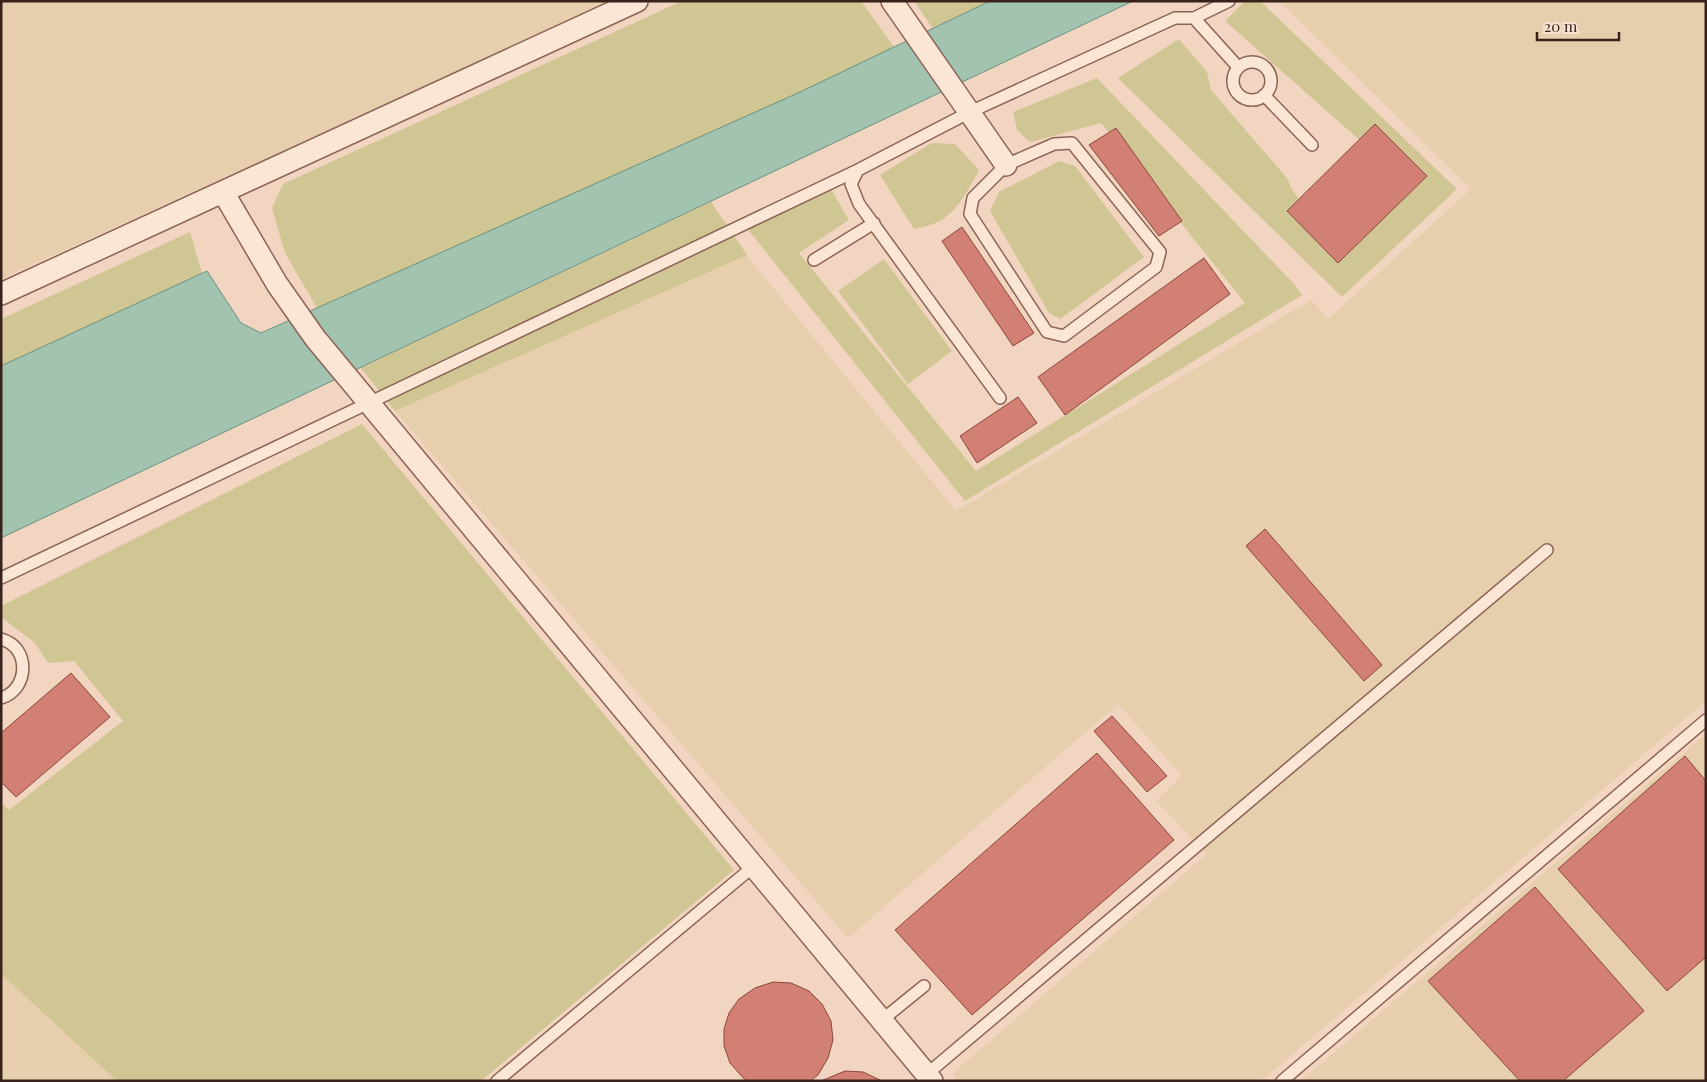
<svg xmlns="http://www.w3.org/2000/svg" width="1707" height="1082" font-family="'Playfair Display',serif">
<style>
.farmland{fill:#e7cead}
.green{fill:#d0c693}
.water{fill:#a3c3b1;stroke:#69917d}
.building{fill:#d28073;stroke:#8c453a}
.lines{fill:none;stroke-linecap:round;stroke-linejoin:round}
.lane-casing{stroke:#8b6456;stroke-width:14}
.street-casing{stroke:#8b6456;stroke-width:24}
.lane{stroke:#fbe5d4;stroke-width:11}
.street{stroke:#fbe5d4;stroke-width:21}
</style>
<rect width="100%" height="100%" fill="#f1d5c0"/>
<!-- farmland -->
<path class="farmland" d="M1,1H611L1,279Z
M1279,1H1706V701L1261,1081H958L953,1073L1207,854L1156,801L1182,776L1118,704L848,938L395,411L746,255L956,511L1311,300L1328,319L1471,189Z
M1706,734V1081H1301Z
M1,974L117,1081H1Z"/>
<!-- green -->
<path class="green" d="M682,1H861L894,47L798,93L317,308L285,253L272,208L283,184Z
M914,1H990L933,29Z
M1245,1H1260L1457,189L1342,297L1118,78L1179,39L1207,72L1211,90L1287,178L1292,190L1337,246L1408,183L1225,21Z
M1097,78L1295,285L1302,295L965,501L742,222L827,182L849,220L799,253L976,471L1245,303L1101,123L1030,142L1017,130L1013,112Z
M932,143L955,144L979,170C962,201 952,224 914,229L880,175Z
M1059,161L1075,166L1144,257L1060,319L1049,313L990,211L999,192Z
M711,202L747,255L395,411L361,368Z
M190,232L202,273L1,366V319Z
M884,259L952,351L908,384L838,291Z
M362,424L734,870L481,1081H117L1,974V802L9,810L123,721L74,661L48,663L35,643L1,617V606Z"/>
<!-- water -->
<path class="water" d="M990,1H1133L1,538V366L207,271L241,323L261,333L798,93Z"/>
<!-- building -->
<path class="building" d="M1375,124L1427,176L1338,263L1287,211Z
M1116,128L1182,221L1159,236L1089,145Z
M962,227L1034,333L1013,346L942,241Z
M1204,258L1230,294L1065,415L1038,377Z
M1018,397L1037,423L977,463L960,436Z
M1265,529L1382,665L1364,681L1246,546Z
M71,673L110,717L16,797L1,782V733Z
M1112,716L1167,776L1147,792L1094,731Z
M1097,753L1174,840L972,1015L895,930Z
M1685,756L1706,781V957L1667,991L1558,869Z
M1535,887L1644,1011L1563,1081H1520L1428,981Z
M773,982L791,983L809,991L822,1004L831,1021L833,1040L828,1058L818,1075L810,1081H746L730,1063L724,1046V1029L729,1013L739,999L755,988Z
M845,1071L863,1072L882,1081H821Z"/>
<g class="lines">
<!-- lane casing -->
<g class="lane-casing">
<path id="lane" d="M1194,18L1229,1
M1233 81a19 19 0 1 1 38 0a19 19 0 1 1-38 0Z
M1264,95L1312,145
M1072,143L1160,252L1156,267L1064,336L1047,332L970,214L973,198L1006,165L1054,144Z
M814,260L874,223
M1000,398L859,204L851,184L858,170L970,112L1175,18H1194L1238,67
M1,578L858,170
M1,639C31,647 29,690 1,698
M882,1020L924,986
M927,1074L1547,550
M497,1081L754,866
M1282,1081L1706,720"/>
</g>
<!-- street casing -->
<g class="street-casing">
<path id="street" d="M892,1L1006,165
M223,192L277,284L315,338L932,1081
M1,294L637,1"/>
</g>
<!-- lane -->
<use href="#lane" class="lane"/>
<!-- street -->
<use href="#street" class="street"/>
</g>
<!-- border -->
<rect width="1707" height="1082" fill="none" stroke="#3a221c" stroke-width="5"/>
<!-- scale -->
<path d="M1537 32v8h82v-8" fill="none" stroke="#3a221c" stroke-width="2.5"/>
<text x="1544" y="32" font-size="15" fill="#3a221c" stroke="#f8e1d0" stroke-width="4" paint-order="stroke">20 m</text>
</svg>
